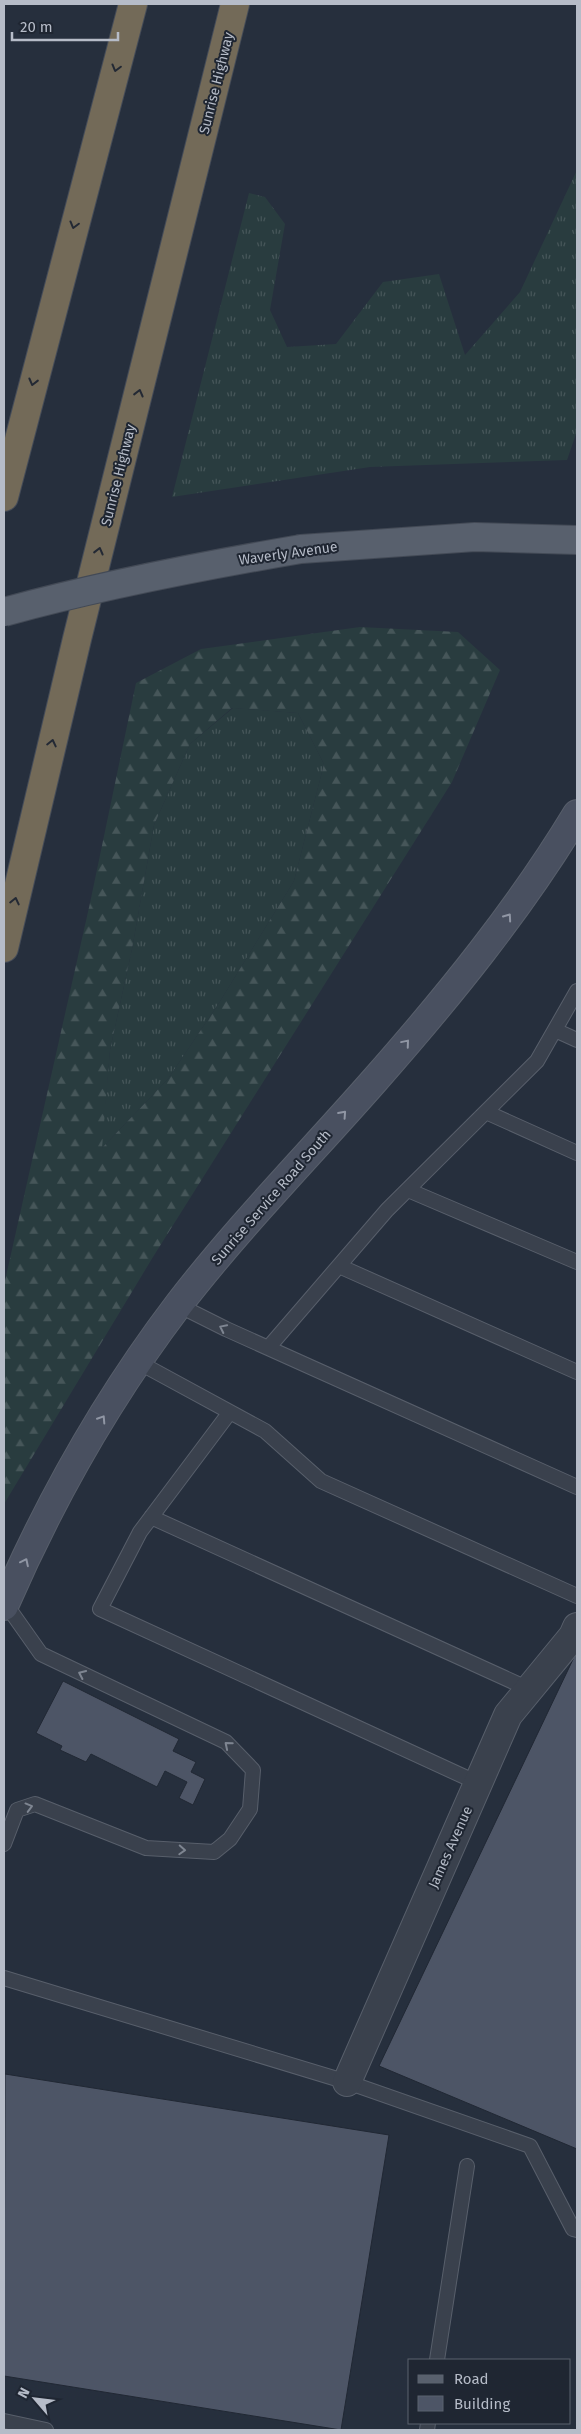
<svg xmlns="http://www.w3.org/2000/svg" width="581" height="2434" font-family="'Fira Sans',sans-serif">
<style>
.grass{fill:url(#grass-tufts)}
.forest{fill:url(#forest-firs);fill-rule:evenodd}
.building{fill:#4d5566;stroke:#212834}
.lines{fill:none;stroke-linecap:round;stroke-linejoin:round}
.lane-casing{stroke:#585f6b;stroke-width:16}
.street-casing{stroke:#585f6b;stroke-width:30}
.secondary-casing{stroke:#585f6b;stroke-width:30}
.primary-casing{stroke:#434a56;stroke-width:30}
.highway-casing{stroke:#454c58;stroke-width:30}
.lane{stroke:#3a414d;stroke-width:14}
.street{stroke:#3a414d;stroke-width:28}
.secondary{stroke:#495060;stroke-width:28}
.primary{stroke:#58606d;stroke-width:28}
.highway{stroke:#736a58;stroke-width:28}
.primary-bridge-casing{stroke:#434a56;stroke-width:30;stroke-linecap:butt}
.primary-bridge{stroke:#58606d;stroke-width:28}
.oneway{stroke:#232934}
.oneway2{stroke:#9096a4}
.oneway3{stroke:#7e8591}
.labels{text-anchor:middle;stroke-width:4;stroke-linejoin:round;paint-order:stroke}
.street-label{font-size:14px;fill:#b6bcc8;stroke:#1f2632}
</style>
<defs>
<pattern id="grass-tufts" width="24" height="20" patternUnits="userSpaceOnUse" patternTransform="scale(1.25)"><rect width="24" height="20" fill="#293c3f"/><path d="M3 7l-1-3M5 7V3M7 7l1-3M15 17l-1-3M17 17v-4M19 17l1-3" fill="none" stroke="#465659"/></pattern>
<pattern id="forest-firs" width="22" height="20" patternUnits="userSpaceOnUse" patternTransform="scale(1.25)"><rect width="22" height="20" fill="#293c3f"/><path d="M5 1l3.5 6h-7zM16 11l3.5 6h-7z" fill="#465659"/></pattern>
</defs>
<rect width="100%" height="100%" fill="#262f3d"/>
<!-- grass -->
<path class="grass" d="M577,170V431L567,460L370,467L172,497L249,193L265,197L285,224L270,310L287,347L336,344L383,282L439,274L465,355L520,292Z
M233,708L298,713L324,764L294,881L219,1003L168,1079L101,1149L110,1050L132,949L154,825L190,744Z"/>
<!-- forest -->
<path class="forest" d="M360,627L458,632L500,670L452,782L153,1257L4,1504V1285L90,903L136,683L201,649ZM232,708L298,713L324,764L294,881L219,1003L168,1079L102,1148L110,1050L132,949L154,825L190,744Z"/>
<!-- building -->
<path class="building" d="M577,1651V2149L379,2066Z
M63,1681L179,1739L173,1751L196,1762L191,1772L205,1779L193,1805L179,1798L187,1782L165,1771L157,1787L91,1754L86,1762L60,1750L62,1746L36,1733Z
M5,2074L389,2135L341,2430L4,2376Z"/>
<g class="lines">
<!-- lane casing -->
<g class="lane-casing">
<path id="lane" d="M555,1030L577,1040
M486,1112L577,1153
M408,1190L577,1262
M339,1266L577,1372
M178,1305L226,1329L577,1487
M268,1348L387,1210L537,1061L577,991
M138,1362L265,1431L321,1481L577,1596
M230,1412L140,1532L100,1609L478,1783
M151,1517L529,1689
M4,1844L17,1810L35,1804L146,1848L214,1852L230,1839L250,1809L253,1770L226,1742L41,1654L5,1603
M4,1978L347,2082L530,2146L573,2229L577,2230
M437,2360L467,2166
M4,2421L46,2430
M427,2430L428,2423"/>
</g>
<!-- street casing -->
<g class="street-casing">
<path id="street" d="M347,2082L508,1715L573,1636L577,1627"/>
</g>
<!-- secondary casing -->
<g class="secondary-casing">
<path id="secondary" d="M4,1606C50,1500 109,1396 179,1304C240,1225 309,1155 374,1081C448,997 519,910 577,814"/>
</g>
<!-- primary casing -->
<g class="primary-casing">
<path id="primary" d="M301,549L475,537L577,540"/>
</g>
<!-- highway casing -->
<g class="highway-casing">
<path id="highway" d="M4,497L133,4
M4,948L77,639L235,4"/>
</g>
<!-- lane -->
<use href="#lane" class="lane"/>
<!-- street -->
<use href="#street" class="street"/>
<!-- secondary -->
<use href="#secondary" class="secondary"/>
<!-- primary -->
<use href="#primary" class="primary"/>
<!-- highway -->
<use href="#highway" class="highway"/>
<!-- primary-bridge casing -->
<g class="primary-bridge-casing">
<path id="primary-bridge" d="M4,612C102,585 201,566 301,549"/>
</g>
<!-- primary-bridge -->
<use href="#primary-bridge" class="primary-bridge"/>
</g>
<!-- one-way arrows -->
<defs><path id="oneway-chevron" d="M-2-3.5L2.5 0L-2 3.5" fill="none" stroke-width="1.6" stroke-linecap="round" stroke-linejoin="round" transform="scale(1.25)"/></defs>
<g class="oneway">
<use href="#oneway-chevron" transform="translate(116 68) rotate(105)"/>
<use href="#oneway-chevron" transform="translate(74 225) rotate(105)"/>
<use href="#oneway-chevron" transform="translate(33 382) rotate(104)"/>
<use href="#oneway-chevron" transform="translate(139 393) rotate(-76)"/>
<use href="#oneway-chevron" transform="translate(99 551) rotate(-76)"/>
<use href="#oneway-chevron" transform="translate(52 743) rotate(-77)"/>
<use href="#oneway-chevron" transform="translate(15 901) rotate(-77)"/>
</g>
<g class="oneway2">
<use href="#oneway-chevron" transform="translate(508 917) rotate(-55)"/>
<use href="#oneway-chevron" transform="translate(406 1043) rotate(-50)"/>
<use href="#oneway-chevron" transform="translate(343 1114) rotate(-48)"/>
<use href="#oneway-chevron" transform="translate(102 1419) rotate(-57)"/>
<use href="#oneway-chevron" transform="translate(25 1562) rotate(-64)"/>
</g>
<g class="oneway3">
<use href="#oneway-chevron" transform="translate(223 1328) rotate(-154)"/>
<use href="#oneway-chevron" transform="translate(82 1674) rotate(-155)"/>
<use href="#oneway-chevron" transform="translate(228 1745) rotate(-140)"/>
<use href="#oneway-chevron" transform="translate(29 1807) rotate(-15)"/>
<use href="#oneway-chevron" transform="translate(182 1850) rotate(3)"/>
</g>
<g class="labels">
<!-- street labels -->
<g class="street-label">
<text transform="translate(216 83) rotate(-76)" y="5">Sunrise Highway</text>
<text transform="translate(118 475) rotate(-76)" y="5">Sunrise Highway</text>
<text transform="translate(288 553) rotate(-8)" y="5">Waverly Avenue</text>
<text transform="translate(271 1197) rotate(-49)" y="5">Sunrise Service Road South</text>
<text transform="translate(450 1847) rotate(-66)" y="5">James Avenue</text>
</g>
</g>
<!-- border -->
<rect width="581" height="2434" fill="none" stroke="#b6bcc8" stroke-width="10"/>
<!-- legend -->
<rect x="408" y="2359" width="162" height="65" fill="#1f2632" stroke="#5b626e"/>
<rect x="418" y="2375" width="25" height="8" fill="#58606d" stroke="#5b626e"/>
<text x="454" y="2384" font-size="15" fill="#b6bcc8">Road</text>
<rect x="418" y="2396" width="25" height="15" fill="#4d5566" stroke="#5b626e"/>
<text x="454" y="2409" font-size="15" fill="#b6bcc8">Building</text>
<!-- north arrow -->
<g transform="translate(35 2399) rotate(298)" stroke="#1f2632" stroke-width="4" paint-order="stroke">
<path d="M0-4L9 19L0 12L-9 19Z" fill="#b6bcc8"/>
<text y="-8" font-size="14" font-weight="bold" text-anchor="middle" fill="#b6bcc8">N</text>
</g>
<!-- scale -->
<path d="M12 32v8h106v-8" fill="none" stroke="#b6bcc8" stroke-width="2.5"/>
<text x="20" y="32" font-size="15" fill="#b6bcc8" stroke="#1f2632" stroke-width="4" paint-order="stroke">20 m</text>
</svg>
